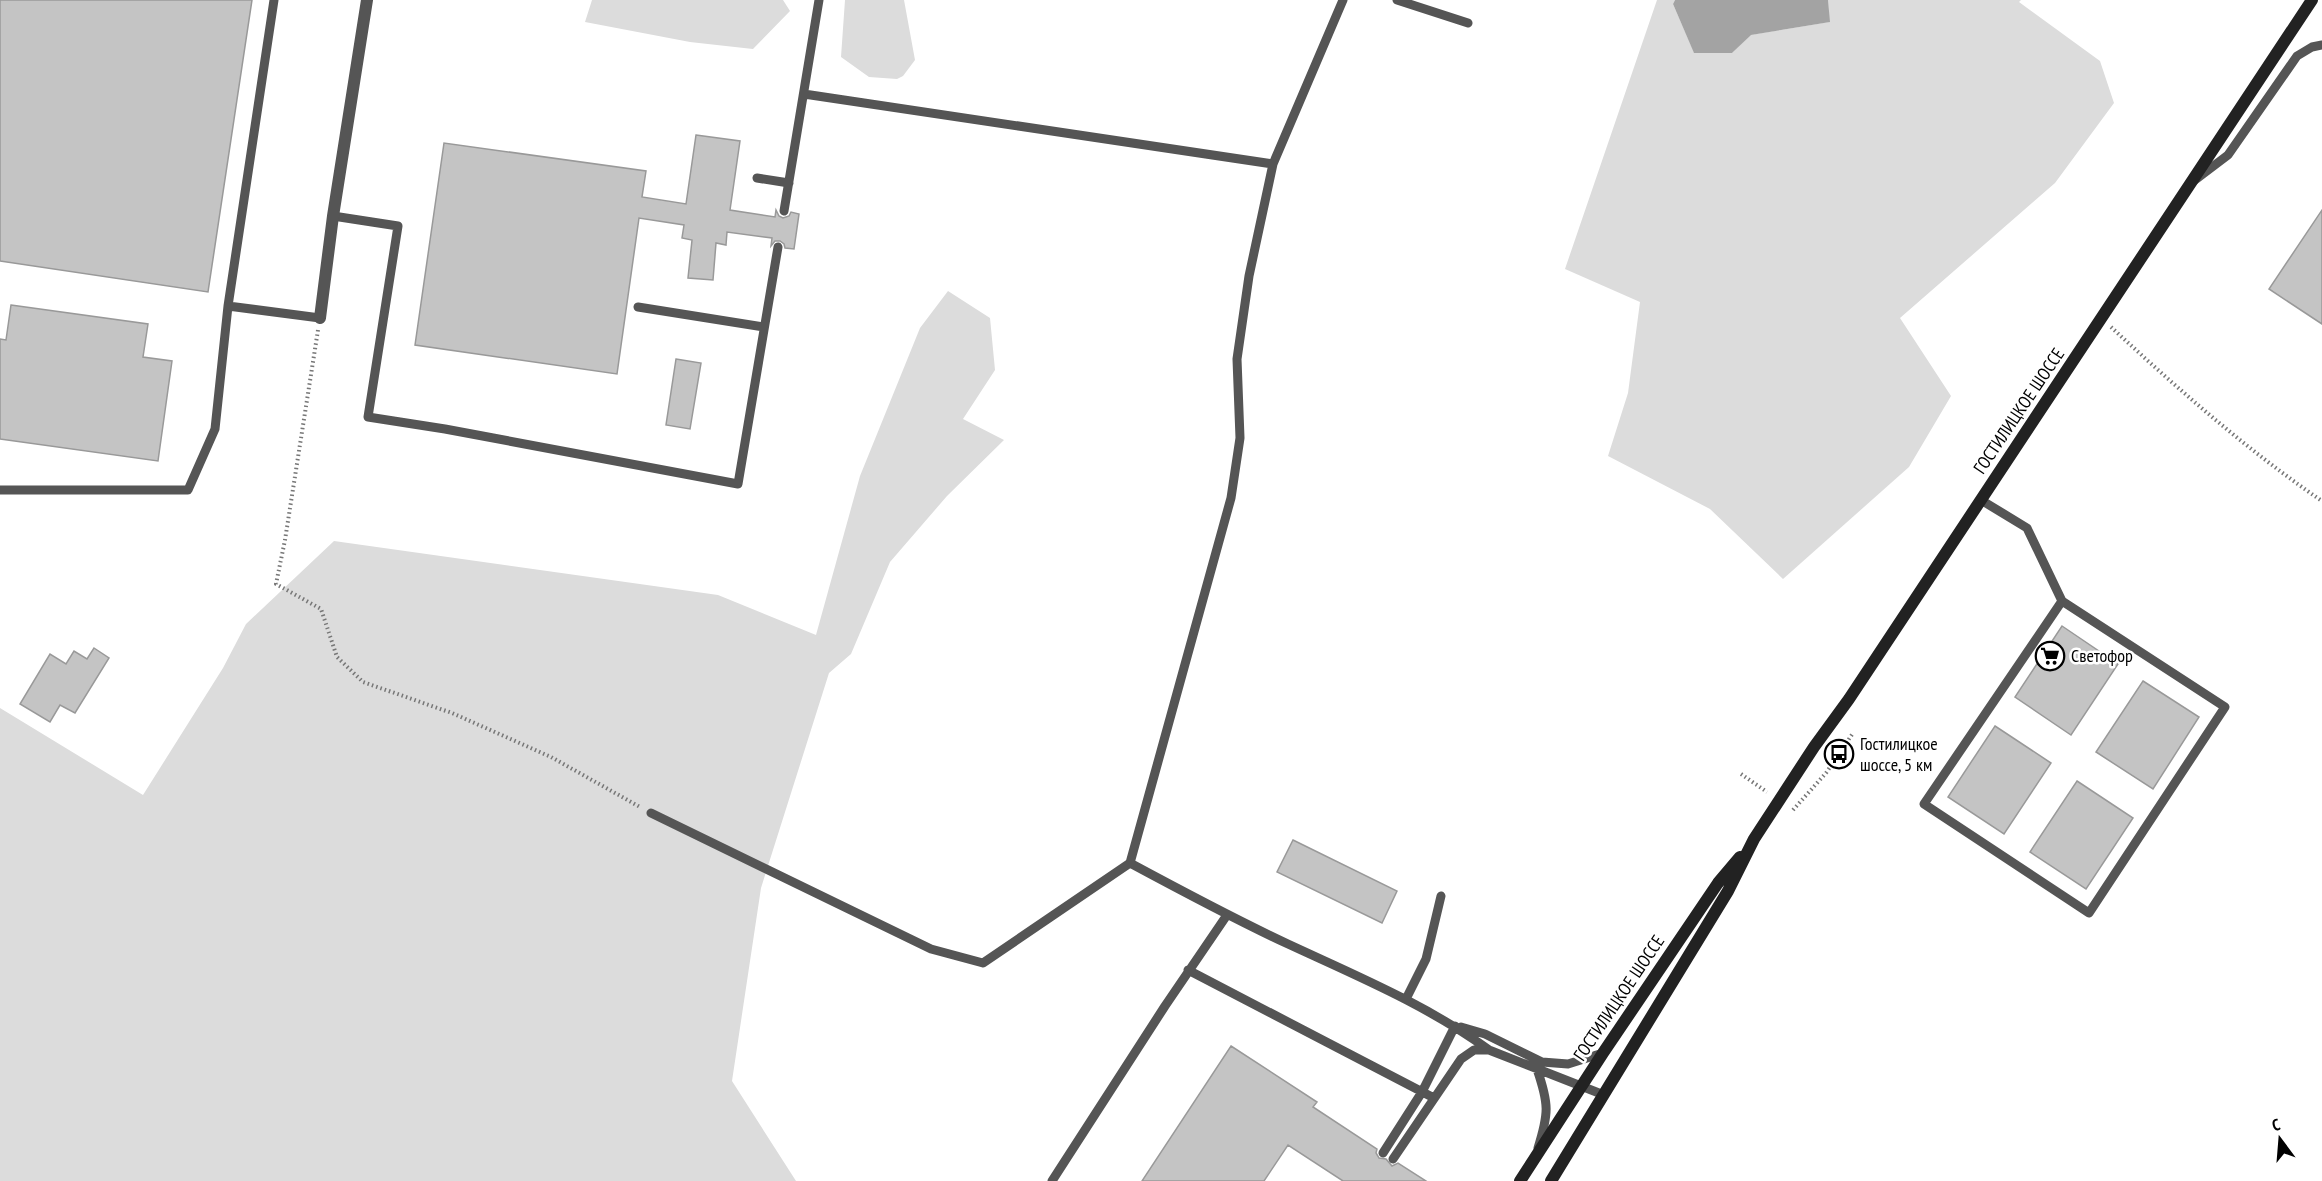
<svg xmlns="http://www.w3.org/2000/svg" width="2322" height="1181" font-family="'PT Sans Narrow',sans-serif">
<style>
.green{fill:#dcdcdc}
.water{fill:#a3a3a3}
.building{fill:#c4c4c4;stroke:#999;stroke-width:1.5}
.lines{fill:none;stroke-linecap:round;stroke-linejoin:round}
.path{stroke:#777;stroke-width:4;stroke-dasharray:1.5 3;stroke-linecap:butt}
.service{stroke:#555;stroke-width:9}
.minor{stroke:#555;stroke-width:12}
.secondary{stroke:#222;stroke-width:12}
.labels{text-anchor:middle;stroke-width:5;stroke-linejoin:round;paint-order:stroke}
.street-label{font-size:18px;fill:#000;stroke:#fff}
.poi-label{font-size:18px;fill:#000;stroke:#fff;text-anchor:start}
</style>
<rect width="100%" height="100%" fill="#fff"/>
<!-- green -->
<path class="green" d="M592,0H783L790,11L753,49L690,42L585,22Z
M845,0H904L915,60L903,76L897,79L869,77L841,57Z
M1657,0H1675L1673,4L1694,52L1732,53L1750,35L1829,22L1828,0H2021L2019,2L2100,61L2114,103L2055,183L1900,318L1951,396L1909,467L1783,579L1710,509L1608,456L1628,393L1640,302L1565,269Z
M948,291L990,318L995,370L963,419L1004,440L947,496L890,562L851,654L829,673L761,888L732,1081L796,1181H0V708L143,795L223,668L246,624L334,541L718,595L816,635L860,476L920,328Z"/>
<!-- water -->
<path class="water" d="M1675,0H1828L1830,22L1751,35L1732,53H1694L1673,4Z"/>
<!-- building -->
<path class="building" d="M0,0H252L208,292L0,261Z
M696,135L740,141L730,210L775,217L776,210L779,216L783,218L789,216L791,212L799,214L794,249L785,248L784,244L780,241H775L771,246L772,238L727,232L726,245L716,243L713,280L688,278L692,240L682,238L684,225L639,218L617,374L415,345L444,143L646,171L642,197L686,204Z
M2322,210V324L2269,289Z
M11,305L148,324L143,357L172,361L158,461L0,439V339L6,340Z
M676,359L701,363L690,429L666,425Z
M2062,626L2118,664L2071,735L2015,697Z
M94,648L109,658L75,713L60,705L50,722L20,704L50,654L66,664L74,651L87,659Z
M2143,681L2199,717L2153,789L2096,752Z
M1995,726L2051,763L2004,834L1948,797Z
M2077,781L2133,818L2086,889L2030,852Z
M1293,840L1397,891L1382,923L1277,872Z
M1231,1046L1317,1102L1313,1107L1377,1149L1376,1153L1379,1158L1386,1159L1392,1166L1398,1163L1426,1181H1343L1288,1145L1264,1181H1142Z"/>
<g class="lines">
<!-- path -->
<path class="path" d="M2111,327C2178,389 2247,450 2322,501
M318,330L285,540L276,584L321,609L337,657L363,682L452,713L551,757L640,807
M1741,774L1767,792
M1793,810L1826,773L1853,733"/>
<!-- service -->
<path class="service" d="M1397,0L1468,23
M804,94L1273,164
M757,178L789,183
M2195,180L2228,155L2297,56L2312,47L2322,45
M784,211L819,0
M333,216L398,226L368,417L445,429L738,484L778,247
M228,306L320,318
M638,307L764,327
M0,490H188L215,429L228,306L274,0
M1981,500L2027,528L2062,601L1924,804L2089,913L2225,707L2062,601
M651,813L931,949L983,963L1130,863L1231,498L1240,438L1237,359L1249,276L1273,164L1343,0
M1130,863C1182,891 1234,919 1288,944C1357,976 1427,1005 1489,1050
M1188,970L1434,1098
M1406,999L1426,959L1441,896
M1461,1027L1485,1034L1542,1062L1568,1064L1603,1053
M1537,1069C1549,1104 1549,1113 1538,1148
M1383,1153L1422,1092L1455,1026
M1393,1159L1461,1059L1474,1050H1489L1604,1095
M1052,1181L1165,1006L1227,915"/>
<!-- minor -->
<path class="minor" d="M320,318L333,216L367,0"/>
<!-- secondary -->
<path class="secondary" d="M1520,1181L1603,1053L1718,883L1740,857
M1551,1181L1728,891L1754,839L1814,747L1849,699L2312,0"/>
</g>
<!-- icons -->
<defs>
<g id="supermarket-ring" transform="scale(1.5)"><circle r="9.5" fill="#fff" stroke="#000" stroke-width="1.5"/><path d="M-6-5.5h2.5l.6 2H6L4.5 2H-2.5L-4.4-4H-6ZM-1.5 3.2a1.3 1.3 0 1 0 .1 0ZM3 3.2a1.3 1.3 0 1 0 .1 0Z" fill="#000"/></g>
<g id="bus-ring" transform="scale(1.5)"><circle r="9.5" fill="#fff" stroke="#000" stroke-width="1.5"/><path d="M-5-6H5V4H4V6H2V4H-2V6H-4V4H-5ZM-3.5-4V0h7V-4ZM-3.5 1.2v1.5H-2V1.2ZM2 1.2v1.5H3.5V1.2Z" fill="#000"/></g>
</defs>
<g fill-rule="evenodd">
<use href="#supermarket-ring" x="2050" y="656"/>
<use href="#bus-ring" x="1839" y="754"/>
</g>
<g class="labels">
<!-- street labels -->
<g class="street-label">
<text transform="translate(2019 411) rotate(-56)" y="6">ГОСТИЛИЦКОЕ ШОССЕ</text>
<text transform="translate(1619 998) rotate(-56)" y="6">ГОСТИЛИЦКОЕ ШОССЕ</text>
</g>
<!-- poi labels -->
<g class="poi-label">
<text x="2071" y="662">Светофор</text>
<text x="1860" y="750">Гостилицкое<tspan x="1860" dy="21">шоссе, 5 км</tspan></text>
</g>
</g>
<!-- north arrow -->
<g transform="translate(2280 1139) rotate(344)" stroke="#ffffff" stroke-width="4.5" paint-order="stroke">
<path d="M0-4.5L10 22L0 15L-10 22Z" fill="#000000"/>
<text y="-9" font-size="16" font-weight="bold" text-anchor="middle" fill="#000000">С</text>
</g>
</svg>
